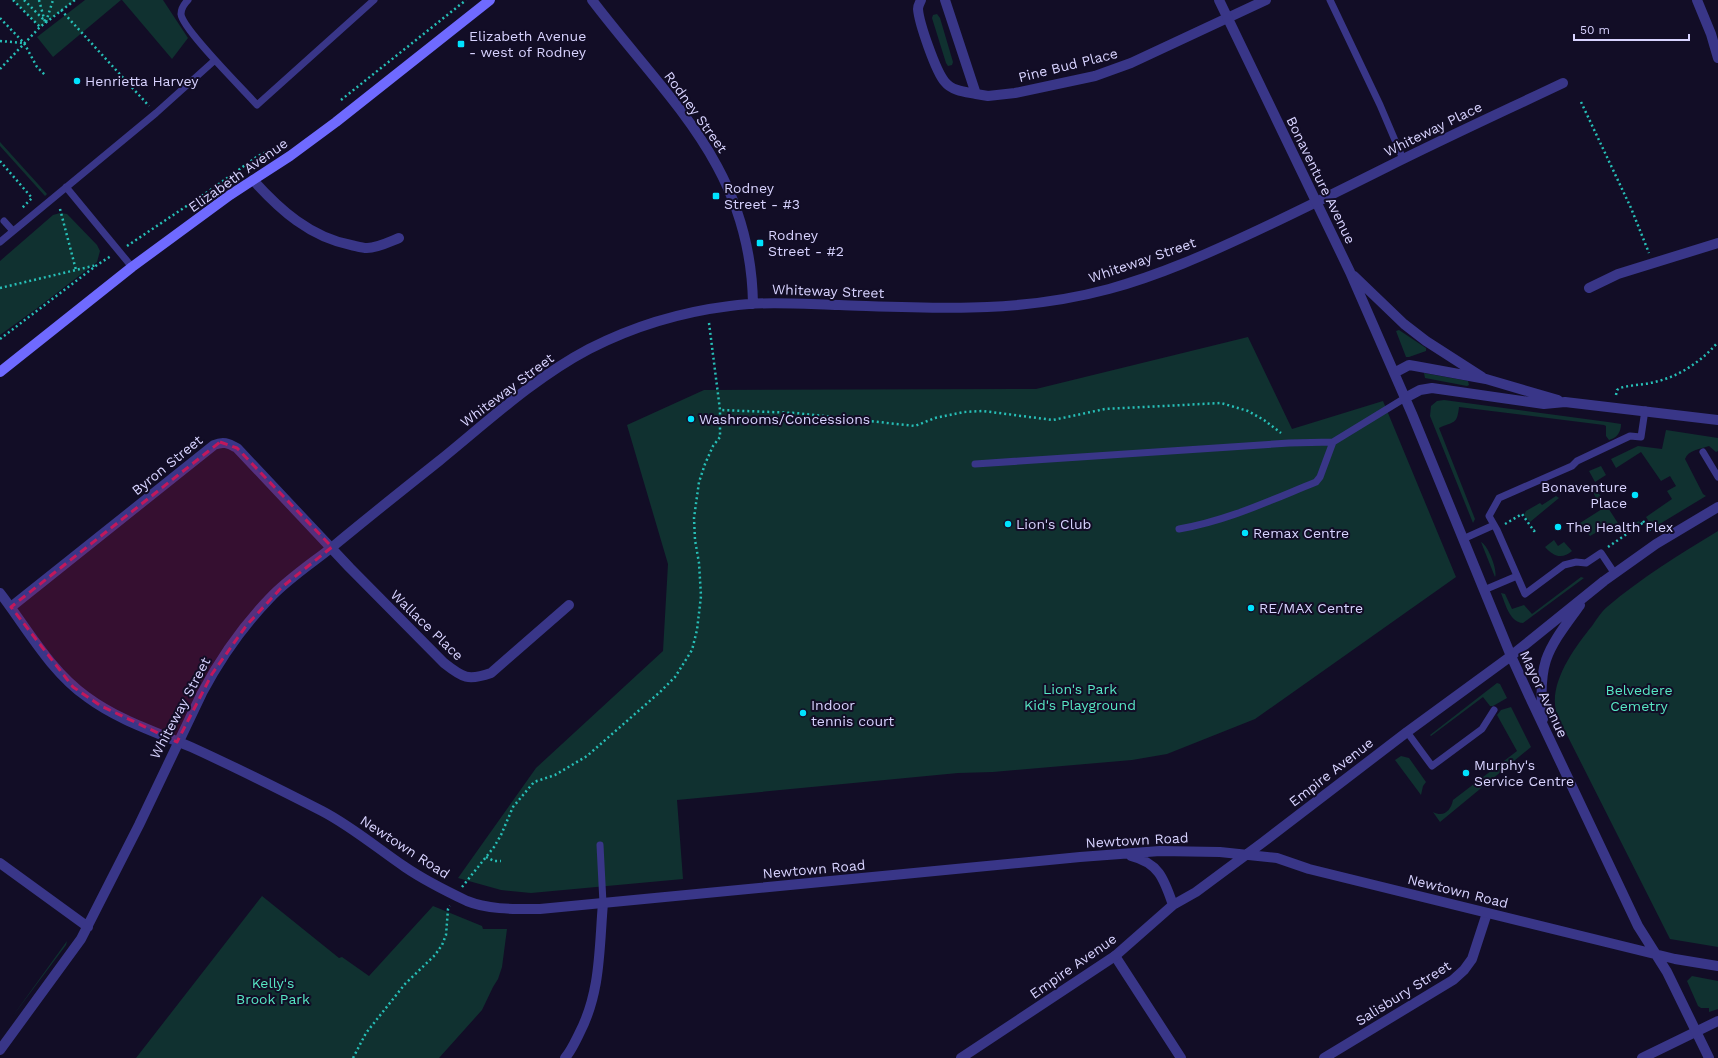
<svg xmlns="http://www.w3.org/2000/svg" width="1718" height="1058" font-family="'Work Sans',sans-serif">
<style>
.green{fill:#103130}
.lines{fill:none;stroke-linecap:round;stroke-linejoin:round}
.path{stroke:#27bfb7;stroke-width:2.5;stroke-dasharray:2 3;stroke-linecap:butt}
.service{stroke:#393688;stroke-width:7}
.minor{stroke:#393688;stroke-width:10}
.tertiary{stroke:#393688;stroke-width:10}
.secondary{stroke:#6f6aff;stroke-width:10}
.marked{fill:#c2185b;fill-opacity:0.2;stroke:#c2185b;stroke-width:3;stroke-dasharray:8 5;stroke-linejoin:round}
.poi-dot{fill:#00e3fe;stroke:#120d26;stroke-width:1.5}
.labels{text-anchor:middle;stroke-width:4;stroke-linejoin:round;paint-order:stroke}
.poi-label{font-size:14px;fill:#d8d3ff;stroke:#120d26;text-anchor:start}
.street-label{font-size:14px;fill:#d8d3ff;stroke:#120d26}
.park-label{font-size:14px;fill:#57e7c4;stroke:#120d26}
</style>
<rect width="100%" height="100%" fill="#120d26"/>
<!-- green -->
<path class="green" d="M13,0H75L40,27Z
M85,0H121L53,57L37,37Z
M122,0H163L188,38L172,59Z
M937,14L940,18L953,62L952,65L948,66L946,63L932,18L933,15Z
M0,142L47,194L45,196L0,146Z
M60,213L67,214L70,217L97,245L100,251L97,262L36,309L0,335V261L53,215Z
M1399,330L1426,348V351L1409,357H1406L1396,331Z
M1248,337L1292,429L1383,401L1456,577L1255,719L1167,754L1132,760L993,772L958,773L677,800L683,879L531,893L501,890L458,878L536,768L663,651L668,564L627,425L704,390L1036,389Z
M1424,373L1468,381L1469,385L1467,386L1425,378Z
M1444,400L1608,422L1621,424C1621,432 1617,438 1609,440L1606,436V426L1604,425L1459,407C1457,425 1454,421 1439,428L1475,519L1473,523L1430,416L1431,406L1437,401Z
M1666,430L1718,438V451L1716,452L1709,446C1701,449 1688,450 1685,459L1703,494L1706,496L1653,528L1646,517L1672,499L1667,491L1676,486L1670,476L1661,481L1641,452L1616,468L1611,459L1638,446L1662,449Z
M1601,466L1606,475L1595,482L1589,471Z
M1592,483L1623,531L1639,521L1640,523L1623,534L1621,532L1618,534L1611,524L1590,536L1580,523L1602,509L1589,485Z
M1556,496L1559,498L1530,522L1524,515L1526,511L1540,503L1542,505Z
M1718,531V947L1670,939L1565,731C1562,724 1558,718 1556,711C1549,682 1575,647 1592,626C1596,620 1601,612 1607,607C1641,578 1680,554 1718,531Z
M1554,540L1558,546L1564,542L1572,551C1562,560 1553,556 1545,547Z
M1481,542C1488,545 1498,571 1495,577Z
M1581,577L1584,578L1523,623C1510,622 1506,606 1501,593L1505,594L1512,609L1524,605L1532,614Z
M1497,683L1500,684L1507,698L1493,706H1490L1483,697L1431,736L1430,735Z
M1511,707L1531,747L1440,822L1433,812C1444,818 1451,810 1453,800L1517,751L1497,715L1501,710Z
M1401,756L1409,758L1426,782L1423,786L1421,795L1395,760Z
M262,896L339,958L342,957L369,976L433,906L482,926L483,929H507L502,967L498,979L493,987L482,1010L439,1058H136Z
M67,941L66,945L12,1017Z
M1692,976L1718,981V1009L1709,1012V1008H1701L1698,1006L1687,981Z"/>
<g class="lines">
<!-- path -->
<path class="path" d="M13,0L40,27
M24,0L46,22
M39,0L45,22
M61,10L149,106
M0,18L24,43L37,67L45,75
M46,22L53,0
M0,41L23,43
M0,69L40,27L75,0
M341,100L466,0
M1581,102L1631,208L1649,253
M0,161L32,198L22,208
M60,209L76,270
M127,246L209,191L258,156L283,144
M0,288L97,265
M709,323L720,410L796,413L915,426L935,418L964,412L983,411L1053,420L1105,409L1221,403L1248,411L1264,420L1281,433
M0,339L97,265L111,256
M1616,395L1617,390L1620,388C1630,385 1640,385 1650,383C1677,378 1700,363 1718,342
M1643,521L1651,532
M1505,524L1522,514L1534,531L1535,530
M1608,547L1644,522
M486,857L494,861H501
M462,887L494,847L501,835L513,807L534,782L555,775L587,756L660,692L675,677L692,650L697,630L701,596L699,563L695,540L694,518L699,482L705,464L713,446L720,437V410
M353,1058L366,1033L405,984L435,955L442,945L446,935L448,909L450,906"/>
<!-- service -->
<path class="service" d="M188,0C184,4 181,8 181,14C182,29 244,90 257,105L374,0
M1330,0L1380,105L1403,159
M66,187L132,267
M4,221L13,231
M0,242L156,113L215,60
M1703,452L1718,477
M975,464L1289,443L1333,442L1405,398
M1179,529C1227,521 1271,500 1316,482L1320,477L1333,442
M1463,539L1494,525
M1615,574L1601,553L1586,563L1576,562L1564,565L1525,594L1497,530L1489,516L1499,498L1572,466L1577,461L1630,436L1641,437L1645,410
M1484,590L1517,576
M1407,732L1432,766L1482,729L1494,710
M600,845L603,903"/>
<!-- minor -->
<path class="minor" d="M592,0C668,100 751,167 753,304
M921,0C920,3 918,5 918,9C919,23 936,72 945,82C952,91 966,92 976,94L945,0
M1697,0L1711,34L1718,58
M976,94L988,96L1015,93L1095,76L1131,63L1266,0
M253,180C280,210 310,237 351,245C356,246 362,248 367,248C377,248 389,242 399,238
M1589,288L1618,274L1718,243
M11,607L214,445C223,441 228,443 237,448L350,568L444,663C463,678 468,681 491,673L569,605
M0,863L88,927
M1115,956L1181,1058
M0,1050L81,939L139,825L202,693C220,659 243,626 270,598C290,577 314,562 336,544C370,516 405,488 439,461C487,422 534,378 589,349C632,327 681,312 730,306C765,301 803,304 839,305C933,308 1016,314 1109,289C1160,275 1207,254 1254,232C1299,211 1343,189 1387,167C1445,138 1504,111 1563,83
M565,1058C571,1051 575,1042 579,1034C601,992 599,949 603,903
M1324,1058L1453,980L1464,970L1472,959L1487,913
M1642,1058L1718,1021"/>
<!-- tertiary -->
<path class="tertiary" d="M1219,0L1350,272L1412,414L1511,656L1532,702L1638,926L1667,972L1709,1058
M1354,276L1404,324L1426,341L1482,377
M1394,373L1409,365L1415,366L1486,379L1558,400
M1405,398L1420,390L1432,388L1544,404L1565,402L1718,420
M0,593C27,628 50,671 87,697C118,720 156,732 191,747C235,767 279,789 322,811C351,826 377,848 405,867C424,880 446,891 467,901C489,910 516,909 540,909L1080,857L1160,851L1220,852L1277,858L1309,869L1675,959L1718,966
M1543,719C1541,700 1540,679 1546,660C1553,640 1568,622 1580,605
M1131,856C1159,863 1164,879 1173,905
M961,1058L1115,956L1173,905L1196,892L1262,843L1407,732L1511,656L1604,581L1656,544L1718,507"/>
<!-- secondary -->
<path class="secondary" d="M0,372L132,267L230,195L290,156L336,122L490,0"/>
</g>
<!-- marked area -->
<path class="marked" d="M220,442L237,448L332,547L282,587L246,626L212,674L177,742L101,706L73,687L11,607Z"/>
<!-- markers -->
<g class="poi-dot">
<rect x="457" y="40" width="8" height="8" rx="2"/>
<circle cx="77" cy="81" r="4"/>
<rect x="712" y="192" width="8" height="8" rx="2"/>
<rect x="756" y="239" width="8" height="8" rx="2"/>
<circle cx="691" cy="419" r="4"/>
<circle cx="1635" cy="495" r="4"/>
<circle cx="1008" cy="524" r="4"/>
<circle cx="1558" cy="527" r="4"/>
<circle cx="1245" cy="533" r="4"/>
<circle cx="1251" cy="608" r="4"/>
<circle cx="803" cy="713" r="4"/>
<circle cx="1466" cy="773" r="4"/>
</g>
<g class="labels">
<!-- poi labels -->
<g class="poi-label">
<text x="469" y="41">Elizabeth Avenue<tspan x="469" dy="16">- west of Rodney</tspan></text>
<text x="85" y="86">Henrietta Harvey</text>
<text x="724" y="193">Rodney<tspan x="724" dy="16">Street - #3</tspan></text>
<text x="768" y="240">Rodney<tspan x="768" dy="16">Street - #2</tspan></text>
<text x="699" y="424">Washrooms/Concessions</text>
<text x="1627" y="492" text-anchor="end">Bonaventure<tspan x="1627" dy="16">Place</tspan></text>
<text x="1016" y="529">Lion's Club</text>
<text x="1566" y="532">The Health Plex</text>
<text x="1253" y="538">Remax Centre</text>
<text x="1259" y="613">RE/MAX Centre</text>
<text x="811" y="710">Indoor<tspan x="811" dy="16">tennis court</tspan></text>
<text x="1474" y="770">Murphy's<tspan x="1474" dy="16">Service Centre</tspan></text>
</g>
<!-- street labels -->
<g class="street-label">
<text transform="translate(1068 65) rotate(-14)" y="5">Pine Bud Place</text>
<text transform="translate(696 112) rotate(54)" y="5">Rodney Street</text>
<text transform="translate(1433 129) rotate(-26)" y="5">Whiteway Place</text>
<text transform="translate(238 175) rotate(-35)" y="5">Elizabeth Avenue</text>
<text transform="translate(1321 180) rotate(64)" y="5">Bonaventure Avenue</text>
<text transform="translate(1142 260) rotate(-19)" y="5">Whiteway Street</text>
<text transform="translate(828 291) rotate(2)" y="5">Whiteway Street</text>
<text transform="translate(507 390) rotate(-37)" y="5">Whiteway Street</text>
<text transform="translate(167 465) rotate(-39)" y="5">Byron Street</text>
<text transform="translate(427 625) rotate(44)" y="5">Wallace Place</text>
<text transform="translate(1544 694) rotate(65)" y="5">Mayor Avenue</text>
<text transform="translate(180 708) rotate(-62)" y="5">Whiteway Street</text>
<text transform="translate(1331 772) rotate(-38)" y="5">Empire Avenue</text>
<text transform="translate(1137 840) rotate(-3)" y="5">Newtown Road</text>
<text transform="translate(405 847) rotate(33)" y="5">Newtown Road</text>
<text transform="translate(814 869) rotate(-5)" y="5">Newtown Road</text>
<text transform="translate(1458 891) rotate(14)" y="5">Newtown Road</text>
<text transform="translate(1073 966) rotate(-35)" y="5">Empire Avenue</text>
<text transform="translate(1403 993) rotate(-32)" y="5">Salisbury Street</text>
</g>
<!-- park labels -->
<g class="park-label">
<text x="1080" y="694">Lion's Park<tspan x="1080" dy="16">Kid's Playground</tspan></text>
<text x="1639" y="695">Belvedere<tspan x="1639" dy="16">Cemetry</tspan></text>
<text x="273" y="988">Kelly's<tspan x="273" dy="16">Brook Park</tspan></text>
</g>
</g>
<!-- scale -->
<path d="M1574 34v6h115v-6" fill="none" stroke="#d8d3ff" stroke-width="2"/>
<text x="1580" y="34" font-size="12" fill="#d8d3ff" stroke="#120d26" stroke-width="3" paint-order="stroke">50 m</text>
</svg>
